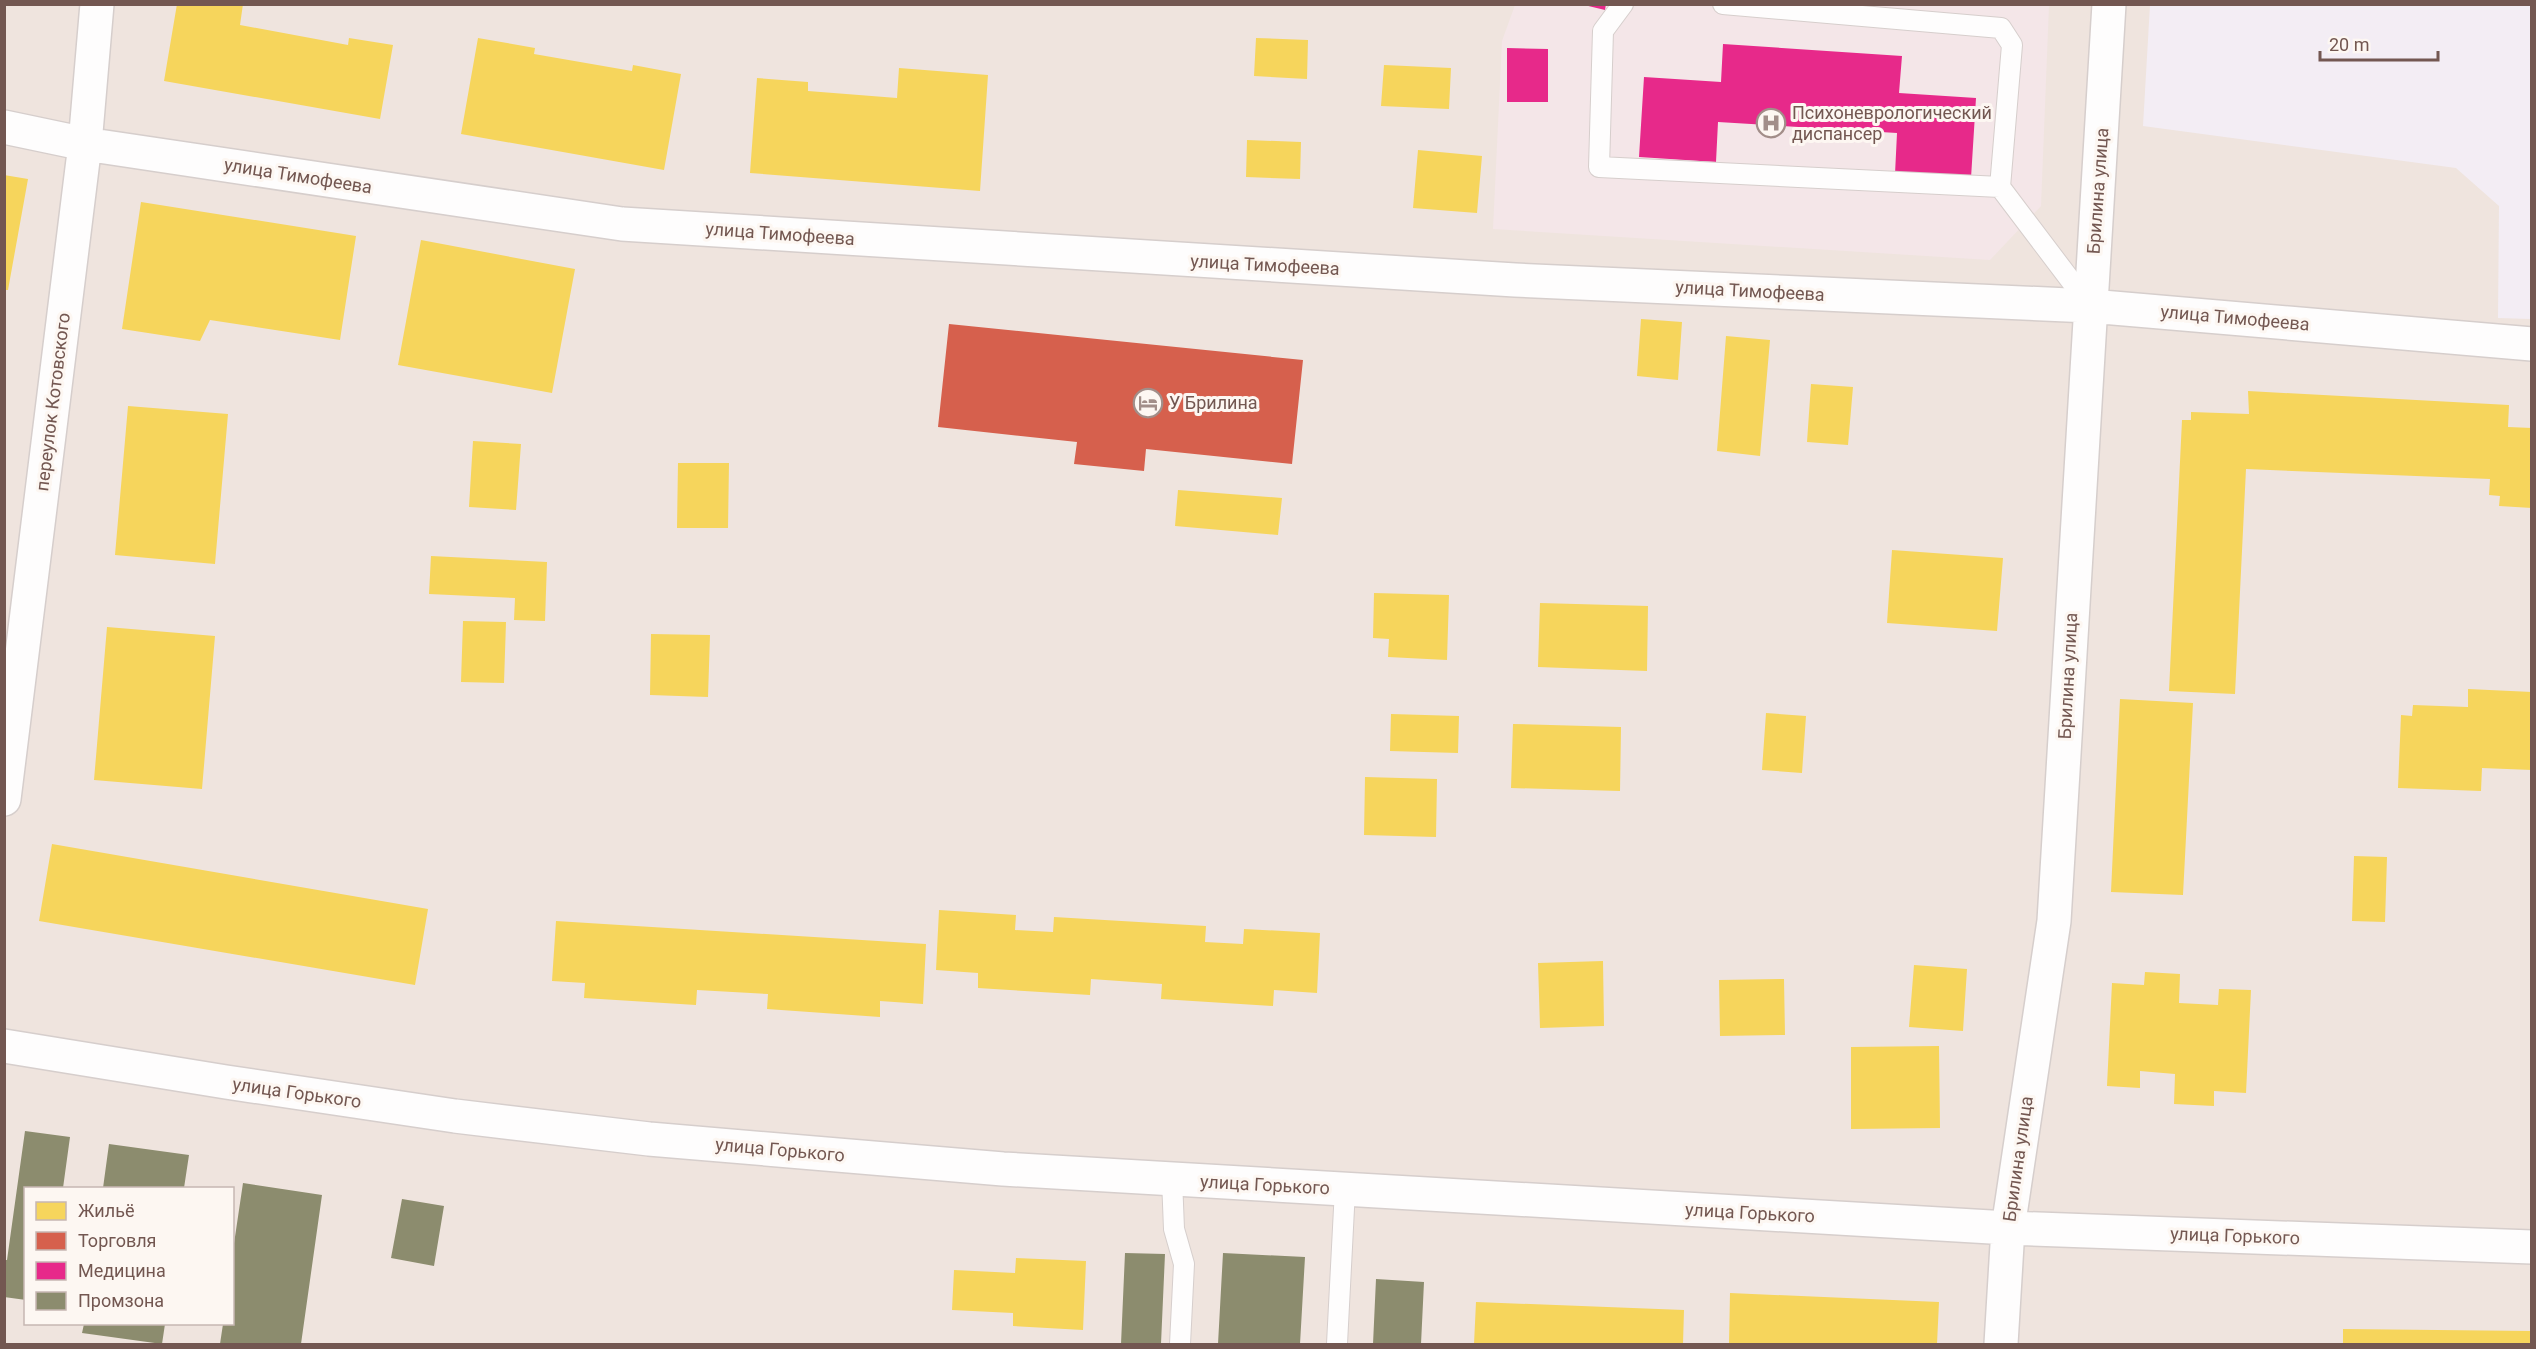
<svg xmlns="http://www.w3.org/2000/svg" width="2536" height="1349" font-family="Roboto,sans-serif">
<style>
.residential{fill:#efe4de;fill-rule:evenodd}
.education{fill:#f3edf4}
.medical{fill:#f4e6e8}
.homes{fill:#f6d55c}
.shops{fill:#d6604d}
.health{fill:#e7298a}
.industry{fill:#8c8c6e}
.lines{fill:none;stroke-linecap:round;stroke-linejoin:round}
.service-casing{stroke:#d6cecc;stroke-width:22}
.minor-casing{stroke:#d6cecc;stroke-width:36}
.service{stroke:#fefdfd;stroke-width:20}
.minor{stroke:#fefdfd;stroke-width:33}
.labels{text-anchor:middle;stroke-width:6;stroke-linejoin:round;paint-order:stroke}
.poi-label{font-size:18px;fill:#735751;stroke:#fdf7f2;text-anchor:start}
.street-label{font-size:18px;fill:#735751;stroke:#fdf7f2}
</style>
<rect width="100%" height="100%" fill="#f8f3f0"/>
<!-- residential -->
<path class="residential" d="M5,5H2531V1344H5ZM26,1188H232V1324H26Z"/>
<!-- education -->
<path class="education" d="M2150,5H2531V319L2498,318L2499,206L2456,168L2143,126Z"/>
<!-- medical -->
<path class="medical" d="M1515,5H2049L2041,206L1990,260L1493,229L1502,41Z"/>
<!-- homes -->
<path class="homes" d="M177,4H243L240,25L348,45L349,38L393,45L380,119L164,81Z
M478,38L535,48L534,54L632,71L633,65L681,74L664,170L461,134Z
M1256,38L1308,40L1307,79L1254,76Z
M1384,65L1451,68L1449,109L1381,106Z
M899,68L988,75L980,191L750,173L757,78L808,82V91L897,98Z
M1247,140L1301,142L1300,179L1246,177Z
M1418,150L1482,156L1477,213L1413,208Z
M4,175L28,179L8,290H4Z
M141,202L356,236L340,340L210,320L200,341L122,329Z
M421,240L575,269L552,393L398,365Z
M1641,319L1682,322L1678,380L1637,376Z
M1726,336L1770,340L1760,456L1717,451Z
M1811,384L1853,387L1848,445L1807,442Z
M2248,391L2509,405L2508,427L2532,428V508L2499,506L2500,496L2489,495L2490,479L2246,469L2235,694L2169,691L2182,420H2191V412L2249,414Z
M128,406L228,414L215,564L115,555Z
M473,441L521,444L516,510L469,507Z
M678,463H729L728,528H677Z
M1178,490L1282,498L1278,535L1175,526Z
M1892,550L2003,558L1997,631L1887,623Z
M431,556L547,562L545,621L514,620L515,598L429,594Z
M1374,593L1449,595L1447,660L1388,657L1389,639L1373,638Z
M1540,603L1648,606L1647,671L1538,667Z
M463,621L506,622L504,683L461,682Z
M107,627L215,636L202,789L94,780Z
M651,634L710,635L708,697L650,695Z
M2468,689L2532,692V770L2482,768L2481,791L2398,788L2401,715L2412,716L2413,705L2468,707Z
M2120,699L2193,703L2183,895L2111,892Z
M1766,713L1806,716L1802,773L1762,770Z
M1391,714L1459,716L1458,753L1390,751Z
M1513,724L1621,727L1620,791L1511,788Z
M1365,777L1437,779L1436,837L1364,835Z
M52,844L428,909L415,985L39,921Z
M2354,856L2387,857L2385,922L2352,921Z
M939,910L1016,915L1015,930L1053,932L1054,917L1206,926L1205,942L1243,944L1244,929L1320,933L1317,993L1274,990L1273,1006L1161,999L1162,984L1091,979L1090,995L978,988V973L936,970Z
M556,921L926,944L923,1004L880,1001V1017L767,1009L768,994L697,990L696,1005L584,998L585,983L552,981Z
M1603,961L1604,1026L1540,1028L1538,963Z
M1914,965L1967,969L1963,1031L1909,1027Z
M2145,972L2180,974L2179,1003L2218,1005L2219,989L2251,990L2246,1093L2214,1091V1106L2174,1104L2175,1074L2140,1071V1088L2107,1086L2112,983L2144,985Z
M1784,979L1785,1035L1720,1036L1719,980Z
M1939,1046L1940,1128L1851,1129V1047Z
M1016,1258L1086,1261L1083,1330L1013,1326V1313L952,1310L954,1270L1015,1273Z
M1730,1293L1939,1302L1937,1344H1729Z
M1476,1302L1684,1310L1683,1344H1474Z
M2343,1329L2532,1331V1344H2343Z"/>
<!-- shops -->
<path class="shops" d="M949,324L1303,360L1292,464L1146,449L1144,471L1074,464L1077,442L938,427Z"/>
<!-- health -->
<path class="health" d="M1580,4H1606L1605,10Z
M1723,44L1902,56L1899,93L1976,98L1971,178L1895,174L1897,133L1718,122L1716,162L1639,157L1644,77L1721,82Z
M1507,48L1548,49V102H1507Z"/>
<!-- industry -->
<path class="industry" d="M25,1131L70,1137L63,1188H26V1300L4,1297V1260H7Z
M109,1144L189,1155L184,1188H103Z
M243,1183L322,1195L301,1344H220L223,1324H232V1257Z
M402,1199L444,1206L434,1266L391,1258Z
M1125,1253L1165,1254L1161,1344H1121Z
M1223,1253L1305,1257L1300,1344H1218Z
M1376,1279L1424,1282L1421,1344H1373Z
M84,1324H165L162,1344L82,1333Z"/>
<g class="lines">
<!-- service casing -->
<g class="service-casing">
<path id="service" d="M1623,4L1603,31L1599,167L2000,187
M1723,4L2001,28L2012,45L2000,187L2090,306
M1172,1179L1174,1229L1184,1264L1180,1344
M1337,1344L1345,1189"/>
</g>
<!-- minor casing -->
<g class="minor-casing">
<path id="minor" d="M4,127L85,144L622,224L1515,280L2090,306L2532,344
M4,799L85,144L97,4
M4,1046L226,1082L455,1116L649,1139L1003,1169L2008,1228L2532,1247
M2001,1344L2008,1228L2054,921L2109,4"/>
</g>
<!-- service -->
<use href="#service" class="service"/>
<!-- minor -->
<use href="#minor" class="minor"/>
</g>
<!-- icons -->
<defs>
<g id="hospital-ring" transform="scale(1.5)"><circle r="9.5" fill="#fdf7f2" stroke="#a28e89" stroke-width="1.5"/><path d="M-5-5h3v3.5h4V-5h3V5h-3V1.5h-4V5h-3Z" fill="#a28e89"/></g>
<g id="hotel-ring" transform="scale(1.5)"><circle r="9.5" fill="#fdf7f2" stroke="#a28e89" stroke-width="1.5"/><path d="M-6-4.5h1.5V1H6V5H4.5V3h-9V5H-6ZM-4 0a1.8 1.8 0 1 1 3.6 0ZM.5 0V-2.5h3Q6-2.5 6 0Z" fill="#a28e89"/></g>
</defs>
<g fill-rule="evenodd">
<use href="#hospital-ring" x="1771" y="123"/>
<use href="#hotel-ring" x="1148" y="403"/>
</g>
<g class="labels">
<!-- poi labels -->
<g class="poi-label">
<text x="1792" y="119">Психоневрологический<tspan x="1792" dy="21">диспансер</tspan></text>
<text x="1169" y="409">У Брилина</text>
</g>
<!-- street labels -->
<g class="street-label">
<text transform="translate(298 176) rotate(9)" y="6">улица Тимофеева</text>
<text transform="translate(2098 191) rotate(-86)" y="6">Брилина улица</text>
<text transform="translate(780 234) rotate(4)" y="6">улица Тимофеева</text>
<text transform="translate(1265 265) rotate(3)" y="6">улица Тимофеева</text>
<text transform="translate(1750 291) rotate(3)" y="6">улица Тимофеева</text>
<text transform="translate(2235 318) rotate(5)" y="6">улица Тимофеева</text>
<text transform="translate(53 402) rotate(-83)" y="6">переулок Котовского</text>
<text transform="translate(2068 676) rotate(-87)" y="6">Брилина улица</text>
<text transform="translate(297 1093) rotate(8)" y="6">улица Горького</text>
<text transform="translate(780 1150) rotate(5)" y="6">улица Горького</text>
<text transform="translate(2018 1159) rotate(-82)" y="6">Брилина улица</text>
<text transform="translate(1265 1185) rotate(3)" y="6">улица Горького</text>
<text transform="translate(1750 1213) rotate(3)" y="6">улица Горького</text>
<text transform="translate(2235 1236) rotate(2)" y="6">улица Горького</text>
</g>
</g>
<!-- border -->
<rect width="2536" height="1349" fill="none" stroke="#735751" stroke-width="12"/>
<!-- legend -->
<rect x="24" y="1187" width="210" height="138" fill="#fdf7f2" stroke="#c6b7b2" stroke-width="1.5"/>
<rect x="36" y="1202" width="30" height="18" fill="#f6d55c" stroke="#c6b7b2" stroke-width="1.5"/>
<text x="78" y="1217" font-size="18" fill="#735751">Жильё</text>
<rect x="36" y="1232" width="30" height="18" fill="#d6604d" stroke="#c6b7b2" stroke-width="1.5"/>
<text x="78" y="1247" font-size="18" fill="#735751">Торговля</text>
<rect x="36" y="1262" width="30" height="18" fill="#e7298a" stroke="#c6b7b2" stroke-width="1.5"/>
<text x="78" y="1277" font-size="18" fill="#735751">Медицина</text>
<rect x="36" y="1292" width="30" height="18" fill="#8c8c6e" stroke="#c6b7b2" stroke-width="1.5"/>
<text x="78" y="1307" font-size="18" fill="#735751">Промзона</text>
<!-- scale -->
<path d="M2320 51v9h118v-9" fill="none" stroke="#735751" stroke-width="3"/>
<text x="2329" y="51" font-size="18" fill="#735751" stroke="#fdf7f2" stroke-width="4.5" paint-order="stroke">20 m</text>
</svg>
